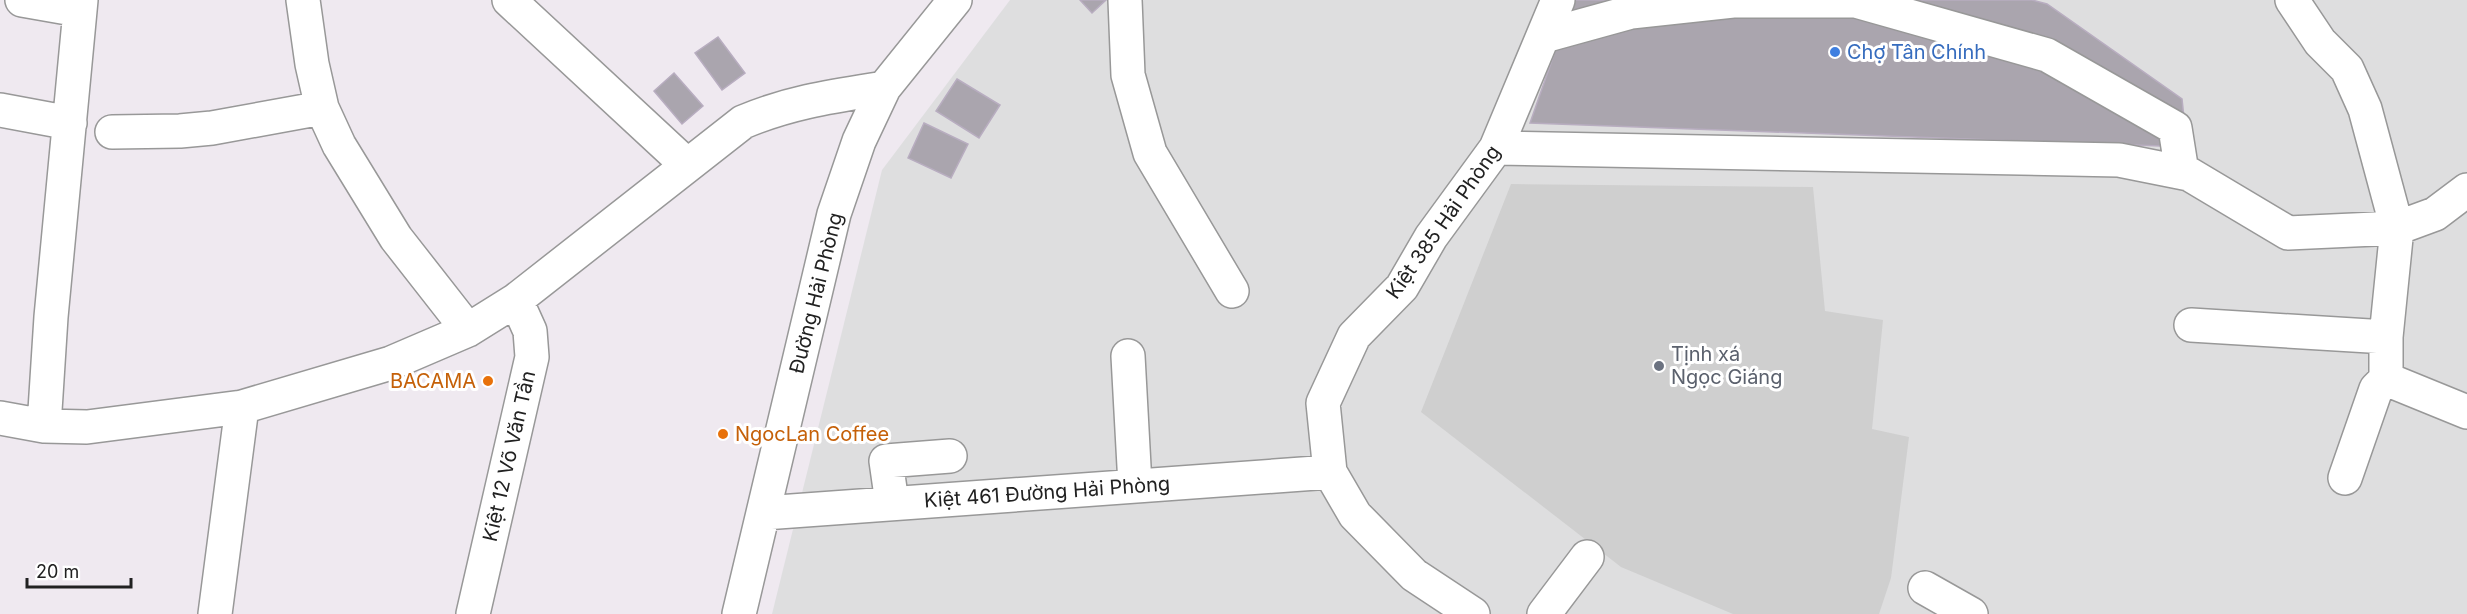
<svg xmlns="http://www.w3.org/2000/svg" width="2467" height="614" font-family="Inter,sans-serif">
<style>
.residential{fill:#dededf}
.religious{fill:#cfcfcf}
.building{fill:#aaa5ae;stroke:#b8adc0;stroke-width:1.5}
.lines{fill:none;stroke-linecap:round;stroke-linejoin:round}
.minor-casing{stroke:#989898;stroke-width:36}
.minor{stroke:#fff;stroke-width:33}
.shop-dot{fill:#3f7fe0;stroke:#fff;stroke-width:2}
.worship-dot{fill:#6b7280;stroke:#fff;stroke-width:2}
.food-dot{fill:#e8710a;stroke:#fff;stroke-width:2}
.labels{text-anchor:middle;stroke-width:6;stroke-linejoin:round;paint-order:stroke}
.shop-label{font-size:20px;fill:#366cbe;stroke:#fff;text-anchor:start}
.street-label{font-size:20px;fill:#212121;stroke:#fff}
.worship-label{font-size:20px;fill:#5b616d;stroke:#fff;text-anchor:start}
.food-label{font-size:20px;fill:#c56008;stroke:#fff;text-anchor:end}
</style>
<rect width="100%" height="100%" fill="#efe9f0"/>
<!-- residential -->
<path class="residential" d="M1010,0H2467V614H772L882,170Z"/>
<!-- religious -->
<path class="religious" d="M1511,184L1813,187L1825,311L1883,320L1872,429L1909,437L1891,578L1879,614H1733L1621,567L1421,412Z"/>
<!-- building -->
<path class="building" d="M1080,0H1106L1092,13Z
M1573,0H2032L2047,4L2182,99L2187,147L1530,123Z
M718,37L745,73L722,90L695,53Z
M674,73L703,106L682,124L654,91Z
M957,79L1000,105L979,138L936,111Z
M924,123L968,144L951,178L908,158Z"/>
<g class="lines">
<!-- minor casing -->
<g class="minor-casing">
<path id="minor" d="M22,0L79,10
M303,0L312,64L322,108L339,145L396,238L468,330
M509,0L687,165
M1125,0L1128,75L1150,153L1232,291
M2292,0L2320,42L2347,69L2365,109L2397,228L2386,337V379L2467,412
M1544,36L1631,12L1733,1H1856L2047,55L2175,128L2182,172
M0,110L70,123
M112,132L180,131L212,128L322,108
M1496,148L2119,160L2189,174L2288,233L2397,228L2435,214L2467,190
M2191,325L2386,337
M1128,356L1135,485
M0,418L44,426L87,427L242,407L391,363L468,330L516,300L743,122C790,102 834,96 884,88
M44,426L51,317L81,0
M2345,478L2376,389L2386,379
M892,503L886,461L950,456
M764,513L1330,472
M1925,588L1971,614
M215,614L242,407
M473,614L532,357L530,331L516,300
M739,614L834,214L859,141L884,88L955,0
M1473,614L1414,575L1355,515L1330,472L1323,403L1354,336L1402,287L1431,237L1496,148L1558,0
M1544,614L1587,557"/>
</g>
<!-- minor -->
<use href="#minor" class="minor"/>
</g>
<!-- markers -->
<circle class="shop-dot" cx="1835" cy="52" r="6"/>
<circle class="worship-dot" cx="1659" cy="366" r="6"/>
<g class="food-dot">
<circle cx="488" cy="381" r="6"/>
<circle cx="723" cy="434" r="6"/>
</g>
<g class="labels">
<!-- shop labels -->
<g class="shop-label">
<text x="1847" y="59">Chợ Tân Chính</text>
</g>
<!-- street labels -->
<g class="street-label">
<text transform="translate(1443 222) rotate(-55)" y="7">Kiệt 385 Hải Phòng</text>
<text transform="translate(816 293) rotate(-76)" y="7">Đường Hải Phòng</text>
<text transform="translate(509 456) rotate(-77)" y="7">Kiệt 12 Võ Văn Tần</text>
<text transform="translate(1047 492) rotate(-4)" y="7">Kiệt 461 Đường Hải Phòng</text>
</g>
<!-- worship labels -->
<g class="worship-label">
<text x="1671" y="361">Tịnh xá<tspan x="1671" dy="23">Ngọc Giáng</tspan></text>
</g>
<!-- food labels -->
<g class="food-label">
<text x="476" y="388">BACAMA</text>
<text x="735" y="441" text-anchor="start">NgocLan Coffee</text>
</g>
</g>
<!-- scale -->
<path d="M27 578v9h104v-9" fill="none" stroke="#212121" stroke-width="3"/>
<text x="36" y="578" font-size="18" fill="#212121" stroke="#ffffff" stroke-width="4.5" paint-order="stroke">20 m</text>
</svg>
